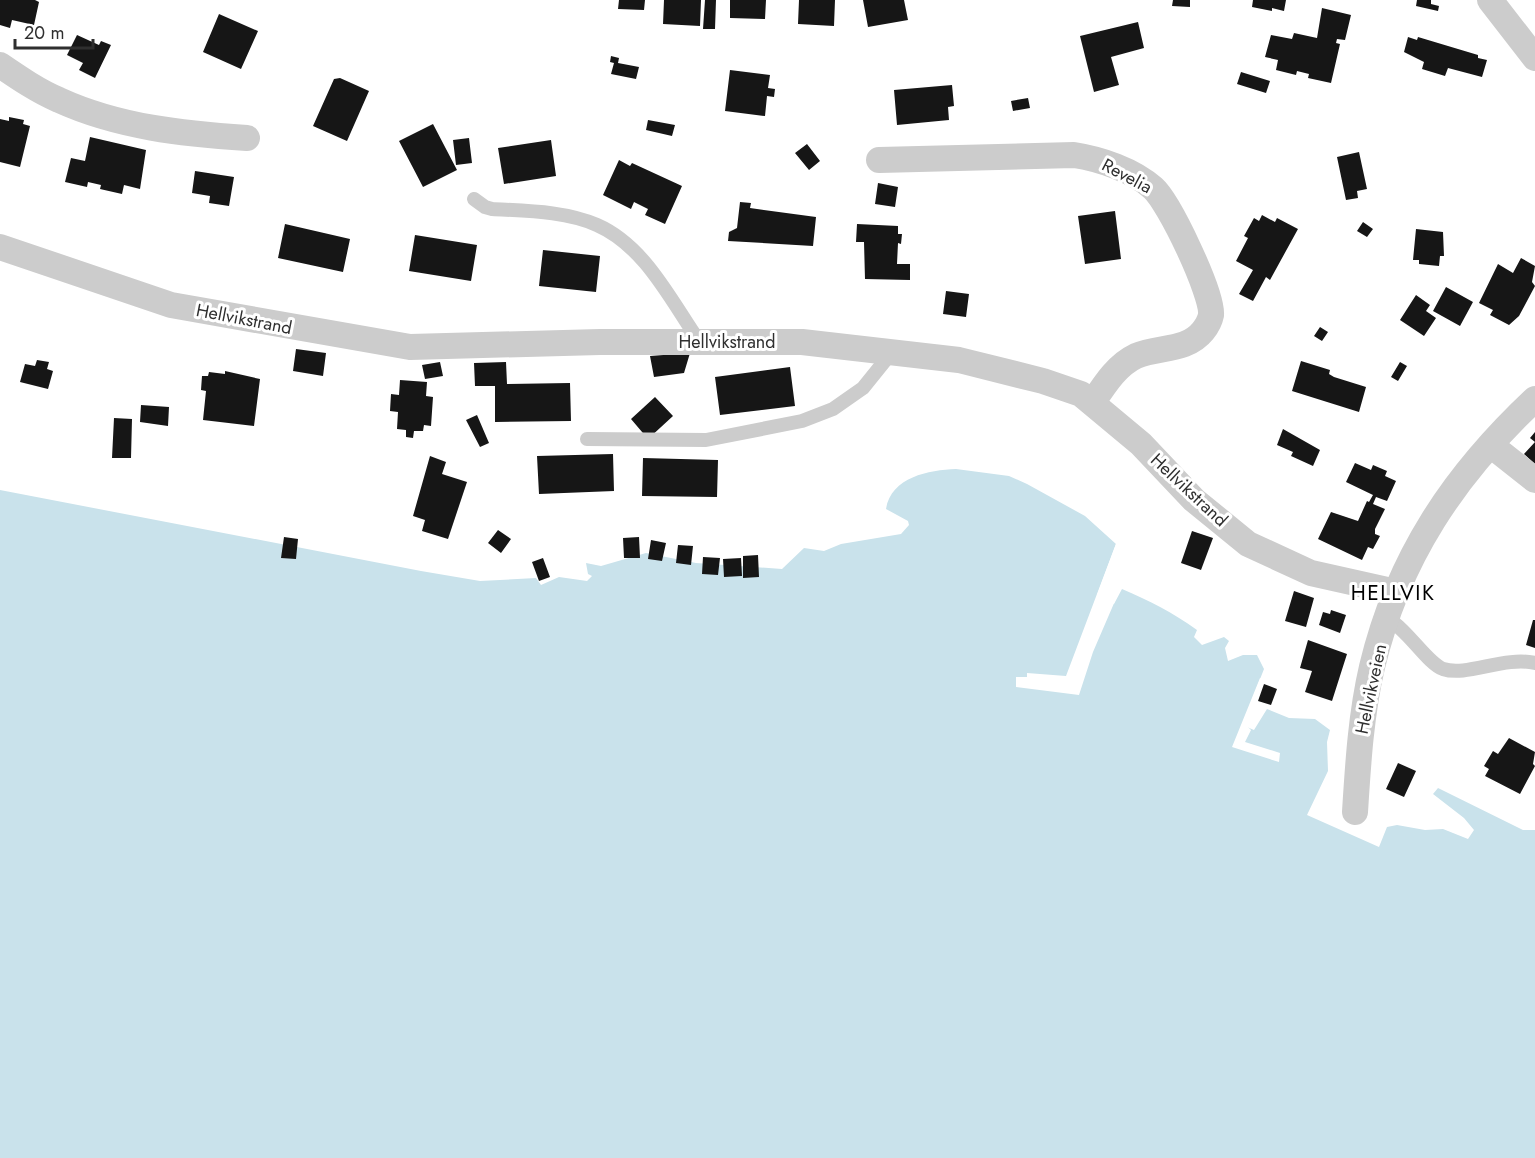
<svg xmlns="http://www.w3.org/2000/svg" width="1535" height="1158" font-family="Jost,sans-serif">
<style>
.water{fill:#c9e2eb}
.pier{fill:#fff}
.building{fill:#161616}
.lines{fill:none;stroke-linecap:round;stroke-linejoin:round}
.lane{stroke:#ccc;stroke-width:14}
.street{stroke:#ccc;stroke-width:26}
.labels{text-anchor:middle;stroke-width:6;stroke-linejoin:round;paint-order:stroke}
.street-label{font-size:18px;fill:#2f2f2f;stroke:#fff}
.quarter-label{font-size:21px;letter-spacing:1.5px;fill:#000;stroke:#fff}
</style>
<rect width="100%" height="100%" fill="#fff"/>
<!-- water -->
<path class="water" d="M956,469L1009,476L1027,484L1085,516L1116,544L1097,595L1114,604L1122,589C1150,601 1172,612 1197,630L1194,637L1202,645L1224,637L1229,641L1225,648L1228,661L1243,655H1257L1264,669L1242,725L1254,730L1267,709L1289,718L1315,719L1330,730L1327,742L1328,771L1307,815L1379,847L1387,827L1397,825L1425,830L1443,829L1468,839L1474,830L1464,818L1433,794L1438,788L1523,830H1535V1158H0V490L421,571L480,581L536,578L541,585L559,577L587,581L592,576L588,574L586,563L601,566L646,553L696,563L782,569L804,548L824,551L841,544L901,534L909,525L908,521L886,509C891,477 929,470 956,469Z"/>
<!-- pier -->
<path class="pier" d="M1117,541L1119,545L1101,594L1112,600L1116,593L1118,594L1093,652L1079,695L1016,687V677H1027V673L1066,676Z
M1260,678L1262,679L1245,724L1251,730L1245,742L1280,753L1279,762L1232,747Z"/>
<!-- building -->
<path class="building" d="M0,0H35L39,2L34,25L12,20L10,28L0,25Z
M619,0H645L644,10L618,9Z
M664,0H701L700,26L663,24Z
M705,0H716L715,29H703Z
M730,0H766L765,19L730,18Z
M799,0H835L834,26L798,24Z
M863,0H904L908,20L868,27Z
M1173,0H1190V7L1172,6Z
M1253,0H1286L1284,11L1272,8V11L1252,7Z
M1417,0H1431V4L1439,6L1438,11L1416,6Z
M1322,8L1351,15L1345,40L1337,39L1336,43L1340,44L1331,83L1308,78L1309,74L1297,71L1296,75L1276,70L1278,60L1265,57L1271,35L1292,39L1294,33L1317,38Z
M219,14L258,31L241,69L203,52Z
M1138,22L1144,48L1111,57L1119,85L1094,92L1080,36Z
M77,35L99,45L101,41L111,45L95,78L79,70L83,63L67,55Z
M1408,37L1417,40L1418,37L1478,55V58L1487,60L1482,77L1448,68L1445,76L1422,69L1424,62L1404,52Z
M611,56L619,58L618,63L639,67L636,79L611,74L614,63L610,62Z
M730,70L770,75L768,88L775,89L774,97L767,96L765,116L725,111Z
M1241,72L1270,81L1266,93L1237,84Z
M340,78L369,91L347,141L313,126L334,79Z
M952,85L954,106L948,107L949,120L897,125L894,90Z
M1028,98L1030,108L1013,111L1011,101Z
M9,117L24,120L23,124L30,126L20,167L0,162V119L9,121Z
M648,120L675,125L672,136L646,130Z
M433,124L457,170L423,187L399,141Z
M90,137L146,150L140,189L124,185L122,194L100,189L101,185L88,182L87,187L65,182L71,158L85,161Z
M469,138L472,163L456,165L453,140Z
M551,140L556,176L504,184L498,148Z
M807,144L820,161L809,170L795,153Z
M1359,152L1367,189L1357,191L1358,198L1346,200L1337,157Z
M619,160L630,166L632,163L682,186L665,224L645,215L648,209L634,202L631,209L603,195Z
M195,171L234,177L229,206L209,203L210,196L192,193Z
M878,183L898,187L895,207L875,204Z
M740,202L751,203L750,208L816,217L813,246L728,241L729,232L737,228Z
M1115,211L1121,259L1085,264L1078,216Z
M1262,215L1275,222L1277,218L1298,229L1270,280L1266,277L1253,301L1239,294L1253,270L1236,261L1248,238L1244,236L1254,218L1259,221Z
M1363,222L1373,229L1367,237L1357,231Z
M285,224L350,239L343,272L278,258Z
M857,224L898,226V234H902L901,244L898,243L897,264H910V280L865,279L864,242H856Z
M1416,229L1443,232L1444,256H1440L1439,266L1419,264V260H1413Z
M415,235L477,245L471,281L409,271Z
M543,250L600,256L596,292L539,286Z
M1521,258L1535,266L1532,282L1535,286L1519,316L1509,325L1490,315L1493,310L1479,303L1498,264L1513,273Z
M1446,287L1473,302L1460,326L1433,311Z
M946,291L969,294L966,317L943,314Z
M1416,295L1430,305L1426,311L1436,318L1424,336L1400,320Z
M1320,327L1328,332L1322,341L1314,336Z
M296,349L326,353L323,376L293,371Z
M690,353L684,373L654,377L650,356Z
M37,360L49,362L47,369L53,371L48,389L20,382L25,364L35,366Z
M1301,361L1330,370L1329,374L1334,377L1366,387L1359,412L1292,391Z
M440,362L443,376L425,379L422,365Z
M506,362L507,384L570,383L571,421L495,422V386H475L474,363Z
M1400,362L1407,366L1398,381L1391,377Z
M790,367L795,406L720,415L715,377Z
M225,371L260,379L254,426L203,420L206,391L201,390L202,376H208L209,372L225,374Z
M400,380L427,382L426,396L433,397L431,426L424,425L423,431H414L413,438L406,437V430L397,429L398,412L390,411L391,394L399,395Z
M655,397L673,416L648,439L631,419Z
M141,405L169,407L168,426L140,422Z
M477,415L489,443L480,447L466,420Z
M114,418L132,419L131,458H112Z
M1283,429L1320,450L1313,466L1291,456L1293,452L1277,445Z
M1535,432V464L1524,454L1535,442L1530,438Z
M613,454L614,491L539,494L537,456Z
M430,456L446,462L442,474L467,482L448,539L422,531L425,520L413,516Z
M643,458L718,460L717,497L642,496Z
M1355,463L1371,470L1373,465L1387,471L1385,476L1396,481L1387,501L1376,497L1373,504L1385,509L1375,529V534L1380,536L1373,549L1368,547L1362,560L1318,539L1331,512L1358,521L1367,501L1369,502L1373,495L1346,482Z
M498,530L511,539L501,553L488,543Z
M1192,531L1213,538L1201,570L1181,563Z
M284,537L298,539L296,559L281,558Z
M639,537L640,558H624L623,538Z
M651,540L666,543L662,561L648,559Z
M678,545L693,546L691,565L676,563Z
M758,555L759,577L743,578V556Z
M703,557L720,558L718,575L702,574Z
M543,558L550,577L539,581L532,562Z
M741,558L742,576L724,577L723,559Z
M1294,591L1314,598L1306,627L1285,621Z
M1331,610L1346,615L1340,633L1319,625L1323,612L1330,614Z
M1533,620H1535V648L1526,645Z
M1308,640L1347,654L1332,701L1305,692L1312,671L1300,668Z
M1264,684L1277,689L1271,705L1258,701Z
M1509,738L1535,752L1533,764L1535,766L1520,794L1485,776L1489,769L1484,766L1493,751L1498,754Z
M1398,763L1416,771L1404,797L1386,789Z"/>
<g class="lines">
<!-- lane -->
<path class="lane" d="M474,199L485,207L492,209C526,211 565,211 597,225C645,246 671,301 699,341
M587,439L706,440L802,421L833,409L863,388L892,352
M1388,619C1408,630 1427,663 1443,669C1467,677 1504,656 1535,663"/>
<!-- street -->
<path class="street" d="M1490,0L1535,58
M0,65C19,78 38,91 59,100C118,127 184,134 247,138
M879,160L1074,155C1100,159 1133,170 1153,188C1169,202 1213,294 1211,315C1210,320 1207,326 1203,331C1186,352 1159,346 1136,356C1117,365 1105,384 1093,402
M0,247L171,305L410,347L600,342H802L959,360L1043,381L1081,394L1141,444L1194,500L1248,544L1311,573L1396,592
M1492,446L1535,480
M1355,812C1358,764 1361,714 1372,667C1398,558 1454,475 1535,399"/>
</g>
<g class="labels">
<!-- street labels -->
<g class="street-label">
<text transform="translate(1127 176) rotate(28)" y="6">Revelia</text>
<text transform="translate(244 319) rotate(11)" y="6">Hellvikstrand</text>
<text x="727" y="348">Hellvikstrand</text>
<text transform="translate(1189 490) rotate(43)" y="6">Hellvikstrand</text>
<text transform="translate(1371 689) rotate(-78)" y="6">Hellvikveien</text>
</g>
<!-- quarter labels -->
<g class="quarter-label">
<text x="1393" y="600">HELLVIK</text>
</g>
</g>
<!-- scale -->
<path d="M15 39v9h78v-9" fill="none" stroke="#2f2f2f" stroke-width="3"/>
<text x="24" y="39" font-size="18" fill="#2f2f2f" stroke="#ffffff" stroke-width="4.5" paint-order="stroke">20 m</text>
</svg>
